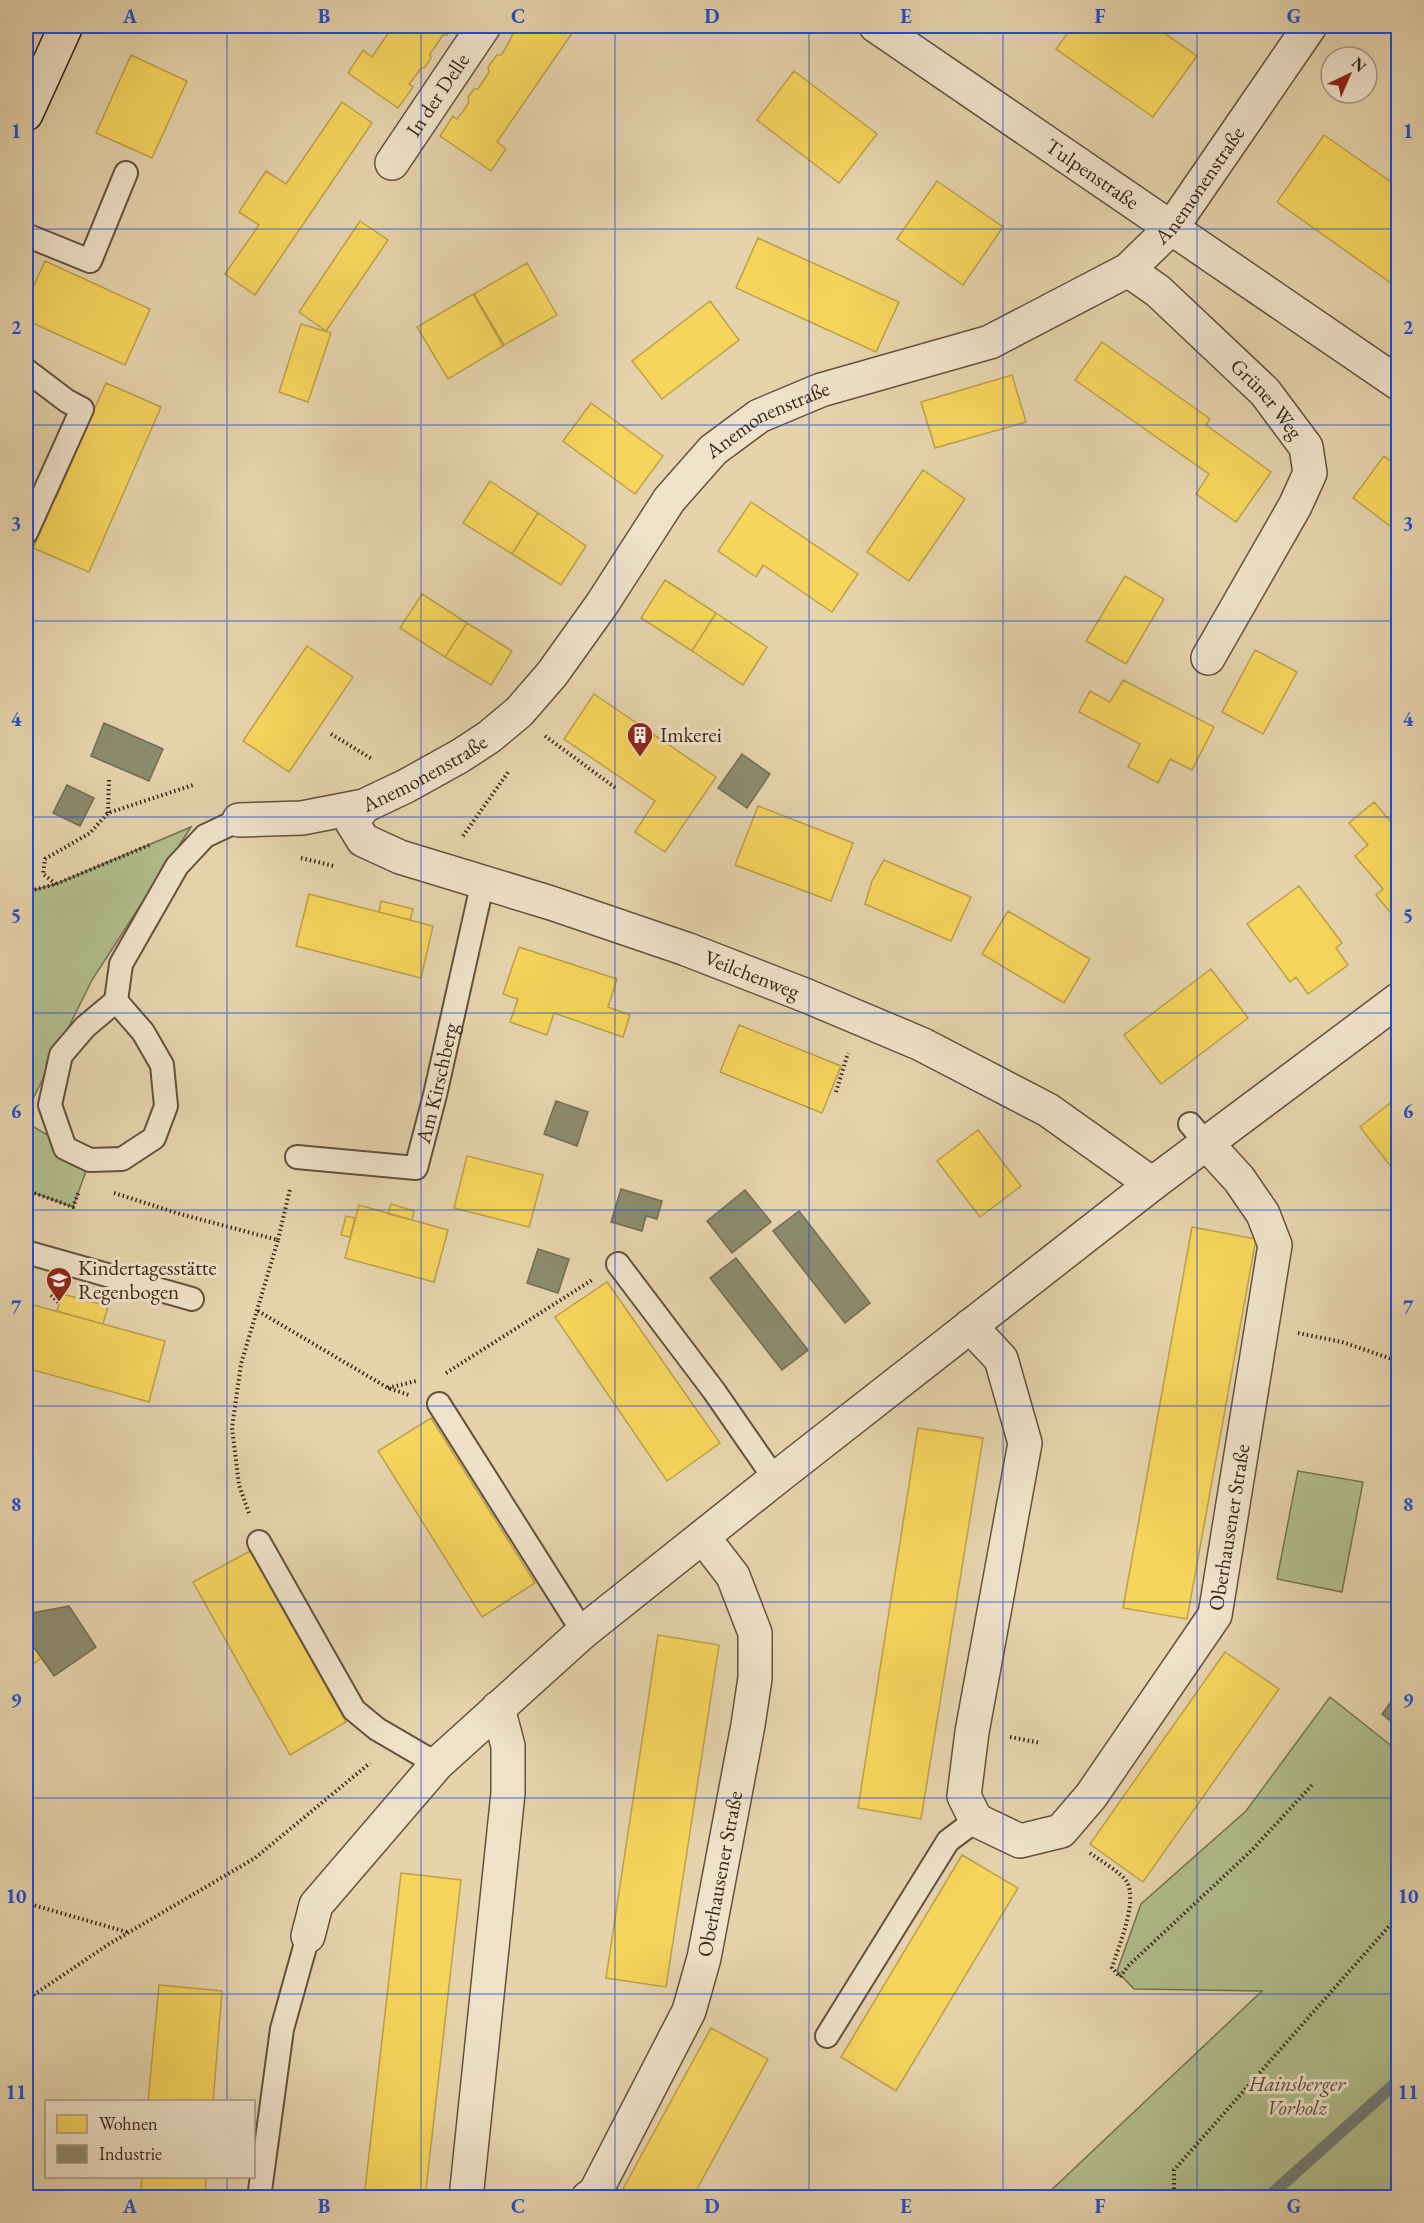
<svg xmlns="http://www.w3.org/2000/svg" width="1424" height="2223" font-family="'EB Garamond',serif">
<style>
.green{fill:#b1bd8c;stroke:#747254;stroke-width:1.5}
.homes{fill:#f6d55c;stroke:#bda048;stroke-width:1.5}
.industry{fill:#8c8c6e;stroke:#736d55;stroke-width:1.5}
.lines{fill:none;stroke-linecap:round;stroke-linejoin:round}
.stream{stroke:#727c76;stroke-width:12}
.service-casing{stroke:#64513f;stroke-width:26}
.minor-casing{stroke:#64513f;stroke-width:36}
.secondary-casing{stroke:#38261b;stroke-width:36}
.path{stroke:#38261b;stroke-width:4;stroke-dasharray:1.5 3;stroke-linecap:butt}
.service{stroke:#efe2c9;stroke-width:22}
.minor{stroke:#efe2c9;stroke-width:33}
.secondary{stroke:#efe2c9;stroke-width:33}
.grid{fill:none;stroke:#1d4ed8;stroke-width:1.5;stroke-opacity:0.55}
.labels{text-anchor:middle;stroke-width:6;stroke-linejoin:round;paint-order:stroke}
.street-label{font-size:21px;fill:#38261b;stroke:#efe2c9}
.poi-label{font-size:21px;fill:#38261b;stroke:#efe2c9;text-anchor:start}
.park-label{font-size:21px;font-style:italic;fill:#564c37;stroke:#efe2c9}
.neatline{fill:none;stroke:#1d4ed8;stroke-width:2}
.grid-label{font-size:20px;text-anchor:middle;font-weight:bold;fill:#1d4ed8}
</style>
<rect width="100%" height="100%" fill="#e6d3ac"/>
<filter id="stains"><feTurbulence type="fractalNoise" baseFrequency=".00333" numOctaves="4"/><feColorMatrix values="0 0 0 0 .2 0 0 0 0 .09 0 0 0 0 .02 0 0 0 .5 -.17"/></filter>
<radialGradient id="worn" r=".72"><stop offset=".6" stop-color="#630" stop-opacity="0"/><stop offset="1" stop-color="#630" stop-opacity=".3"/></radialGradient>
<!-- green -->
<path class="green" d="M191,827L92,980L26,1113L32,1126L90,1160L73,1207L26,1190V892L56,884Z
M1298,1471L1363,1482L1342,1592L1277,1579Z
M1330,1697L1398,1751V2197H1044L1262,1991L1134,1989L1117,1971L1141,1904L1246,1811Z"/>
<!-- homes -->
<path class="homes" d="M393,26H453L447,35H443L430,54L431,58L424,68H421L416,75L409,84L413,87L398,108L348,73L363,50L372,57Z
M517,26H577L497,142L506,149L491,171L440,136L453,116L457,119L464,110L469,102L468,97L474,89H478L489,72L488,67L497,55H501L504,51Z
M1073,26H1154L1197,56L1153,117L1056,49Z
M131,55L187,81L152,158L96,133Z
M794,71L877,134L839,183L757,120Z
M342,102L372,123L255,295L225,274L259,225L239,212L266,171L286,184Z
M1324,135L1398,187V288L1277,202Z
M937,181L1003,227L963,285L897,239Z
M360,221L388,240L326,331L299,312Z
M758,238L899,302L876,352L736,288Z
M45,261L150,309L125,365L26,320V303Z
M527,263L557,315L504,345L474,294Z
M473,294L503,346L448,379L417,327Z
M710,301L739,340L662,399L632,361Z
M301,324L331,333L308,402L279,392Z
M1102,342L1210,419L1206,425L1271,472L1236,522L1196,494L1209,474L1075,380Z
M1012,375L1026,422L935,448L921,402Z
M106,383L161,407L89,572L33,548L48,515L44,514L53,496L56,498L82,438L78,437L87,417L90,419Z
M591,403L663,456L635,494L563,441Z
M1384,456L1398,467V532L1353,498Z
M923,470L965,499L909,581L867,552Z
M490,481L538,513L512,554L463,523Z
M751,502L858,574L832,612L763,565L756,577L718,551Z
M538,513L586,546L561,585L512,554Z
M26,569L32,572L26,587Z
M1125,576L1164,599L1126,664L1086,641Z
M665,580L716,613L692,651L641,618Z
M422,594L467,623L445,657L400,628Z
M716,613L767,647L743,685L692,651Z
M467,623L512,651L491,685L445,657Z
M307,646L353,677L289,772L243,741Z
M1255,650L1297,672L1263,734L1222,712Z
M1123,680L1214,727L1192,770L1170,759L1158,783L1128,767L1140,744L1079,712L1090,691L1110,702Z
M594,694L716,777L665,852L635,832L655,801L564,739Z
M1374,802L1394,826L1398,822V922L1376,895L1383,889L1355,856L1368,845L1349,823Z
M758,806L853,843L831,901L735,865Z
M884,860L971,897L951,941L865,904L872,881Z
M1299,886L1342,943L1336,948L1348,965L1308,994L1296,977L1290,982L1247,924Z
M309,894L433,926L421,978L296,946Z
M381,901L413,909L410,920L379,912Z
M1008,911L1090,959L1064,1003L982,954Z
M519,947L617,979L608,1007L630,1015L623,1037L554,1013L547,1035L510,1022L518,999L503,994Z
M1211,969L1248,1018L1161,1084L1124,1035Z
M739,1025L841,1066L822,1113L720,1072Z
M1398,1097V1163L1392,1168L1360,1127Z
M978,1130L1021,1186L980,1217L937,1161Z
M467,1156L543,1175L529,1227L454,1208Z
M391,1204L414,1211L412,1220L388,1214Z
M359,1205L448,1230L434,1282L345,1258Z
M346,1216L355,1218L350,1237L341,1235Z
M1192,1227L1256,1239L1187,1619L1123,1608Z
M607,1282L720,1443L667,1481L555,1317Z
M62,1294L108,1306L103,1324L57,1311Z
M26,1303L165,1341L149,1402L26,1368Z
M431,1418L535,1583L482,1617L378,1451Z
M918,1428L983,1438L921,1819L858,1808Z
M250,1551L346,1722L290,1755L193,1582Z
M658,1635L719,1645L666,1987L606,1978Z
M26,1636L42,1657L26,1670Z
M1225,1652L1279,1689L1143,1882L1090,1844Z
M962,1855L1018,1888L896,2091L841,2057Z
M401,1873L461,1880L425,2198H364Z
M159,1985L222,1991L213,2102H148Z
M711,2028L768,2059L692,2198H618Z
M142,2176H206L205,2198H140Z"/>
<!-- industry -->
<path class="industry" d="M104,723L163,749L149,781L91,756Z
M742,754L770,774L747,808L718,788Z
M67,785L94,798L80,826L53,813Z
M556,1101L588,1112L577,1146L544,1134Z
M621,1189L662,1201L657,1219L646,1216L642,1231L611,1222Z
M745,1190L771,1222L732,1253L707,1221Z
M799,1211L870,1303L845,1323L773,1231Z
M538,1249L569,1259L558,1293L527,1283Z
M736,1258L808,1350L782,1370L710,1278Z
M69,1606L96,1647L54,1676L26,1636V1614Z
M1398,1692V1727L1382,1714Z"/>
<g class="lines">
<!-- stream -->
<path class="stream" d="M1267,2198L1398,2081"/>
<!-- service casing -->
<g class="service-casing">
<g id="service">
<path d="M26,235L90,261L126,173"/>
<path d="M26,370L67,401L82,409L26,533"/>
<path d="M116,1001L143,1032L162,1065L166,1106L154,1138L122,1159L90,1160L65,1148L50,1105L61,1055L85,1027L116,1001L121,964L177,866L205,836L239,820"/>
<path d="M1190,1124L1206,1143"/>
<path id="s1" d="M297,1157L416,1168L435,1095L483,881"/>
<path d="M26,1252L192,1299"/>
<path d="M618,1264L714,1391L775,1479"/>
<path d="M439,1404L583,1632"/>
<path d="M259,1542L354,1710L377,1729L437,1764"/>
<path d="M827,2036L948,1841L976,1820"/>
<path d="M259,2198L282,2029L308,1936"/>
</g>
</g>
<!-- minor casing -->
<g class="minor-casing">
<g id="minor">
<path id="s2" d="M876,26L1398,383"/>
<path id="s3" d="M392,163L484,26"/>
<path id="s4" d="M1128,270L1158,291L1265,392L1306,447L1310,473L1295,506L1208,658"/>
<path id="s5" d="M364,806L352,822L363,840L400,857L551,903L686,949L807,996L921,1044L1048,1110L1152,1184"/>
<path id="s6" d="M239,820L302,818L364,806L406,786L460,756L489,737L519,712L552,674L602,604L669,500L713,450L759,416L821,390L990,342L1128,270L1172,227L1310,26"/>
<path id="s7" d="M970,1326L1001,1359L1025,1443L972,1732L964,1796L976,1820L1020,1841L1061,1831L1091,1796L1215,1615L1275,1245L1263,1214L1239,1179L1206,1143"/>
<path d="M308,1936L316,1905L437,1764L583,1632L775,1479L1152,1184L1398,1000"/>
<path d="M466,2198L508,1793V1746L498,1708"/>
<path id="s8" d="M588,2198L595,2193L689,2011L704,1958L748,1725L755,1678V1633L733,1576L703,1537"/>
</g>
</g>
<!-- secondary casing -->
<g class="secondary-casing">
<path id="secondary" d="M26,114L66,26"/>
</g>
<!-- path -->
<path class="path" d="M331,734L372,759
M545,736L617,789
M108,813L109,779
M463,836L509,771
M301,858L334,866
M56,884L43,874L45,859L90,833L108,813L193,785
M26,892L56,884L152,844
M836,1092L848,1053
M26,1190L73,1207L79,1191
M114,1193L180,1214L278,1240L290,1189
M51,1295L59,1303
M258,1311L388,1388L409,1395
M1298,1333L1342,1342L1398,1361
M446,1373L592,1280
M388,1388L416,1381
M249,1513L239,1485L232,1428L241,1364L278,1240
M1010,1737L1041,1743
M1090,1853C1099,1860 1122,1873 1127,1882C1138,1903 1118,1947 1112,1968L1120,1977L1128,1966L1252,1850L1312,1785
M26,1903L127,1932
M26,2000L109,1944L255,1858L370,1763
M1174,2198V2170L1398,1916"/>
<!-- service -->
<use href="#service" class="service"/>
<!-- minor -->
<use href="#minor" class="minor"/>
<!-- secondary -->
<use href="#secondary" class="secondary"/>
</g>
<!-- grid -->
<path class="grid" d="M227,26V2102M421,26V2198M615,26V2198M809,26V2198M1003,26V2198M1197,26V2198M26,229H1398M26,425H1398M26,621H1398M26,817H1398M26,1013H1398M26,1210H1398M26,1406H1398M26,1602H1398M26,1798H1398M26,1994H1398M227,2176V2198"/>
<!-- icons -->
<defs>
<g id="building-pin" transform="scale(1.35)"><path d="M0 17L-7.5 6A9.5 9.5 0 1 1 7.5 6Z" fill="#8f2418" stroke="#efe2c9"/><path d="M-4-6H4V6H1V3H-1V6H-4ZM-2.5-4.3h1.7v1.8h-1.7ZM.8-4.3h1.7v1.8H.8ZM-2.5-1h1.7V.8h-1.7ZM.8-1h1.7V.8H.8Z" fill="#fff"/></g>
<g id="school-pin" transform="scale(1.35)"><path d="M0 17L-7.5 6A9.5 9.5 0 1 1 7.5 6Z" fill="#8f2418" stroke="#efe2c9"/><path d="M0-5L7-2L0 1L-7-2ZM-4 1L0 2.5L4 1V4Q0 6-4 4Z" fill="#fff"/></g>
</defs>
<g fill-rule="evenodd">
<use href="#building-pin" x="640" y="735"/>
<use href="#school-pin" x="59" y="1280"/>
</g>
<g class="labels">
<!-- street labels -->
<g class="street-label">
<text dy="7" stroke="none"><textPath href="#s3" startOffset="82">In der Delle</textPath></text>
<text dy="7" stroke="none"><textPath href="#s2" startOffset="262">Tulpenstraße</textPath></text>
<text dy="7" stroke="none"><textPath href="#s6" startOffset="1202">Anemonenstraße</textPath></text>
<text dy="7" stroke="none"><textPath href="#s4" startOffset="190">Grüner Weg</textPath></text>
<text dy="7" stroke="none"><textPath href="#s6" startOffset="698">Anemonenstraße</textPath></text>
<text dy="7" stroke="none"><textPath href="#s6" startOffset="195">Anemonenstraße</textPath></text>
<text dy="7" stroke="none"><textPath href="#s5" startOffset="453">Veilchenweg</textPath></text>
<text dy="7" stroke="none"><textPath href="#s1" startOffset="207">Am Kirschberg</textPath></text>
<text dy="7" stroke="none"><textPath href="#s7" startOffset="963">Oberhausener Straße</textPath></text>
<text dy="7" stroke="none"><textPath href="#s8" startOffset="354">Oberhausener Straße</textPath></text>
</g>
<!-- poi labels -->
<g class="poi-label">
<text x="660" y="742">Imkerei</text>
<text x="78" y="1275">Kindertagesstätte<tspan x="78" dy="24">Regenbogen</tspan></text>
</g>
<!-- park labels -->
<g class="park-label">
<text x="1297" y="2091">Hainsberger<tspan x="1297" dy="24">Vorholz</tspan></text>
</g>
</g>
<!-- margin -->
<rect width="1424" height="2223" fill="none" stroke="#e6d3ac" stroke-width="66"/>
<!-- legend -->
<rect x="45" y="2100" width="210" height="78" fill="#efe2c9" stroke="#a69783" stroke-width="1.5"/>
<rect x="57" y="2115" width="30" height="18" fill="#f6d55c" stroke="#a69783" stroke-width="1.5"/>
<text x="99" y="2130" font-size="18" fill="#38261b">Wohnen</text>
<rect x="57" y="2145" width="30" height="18" fill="#8c8c6e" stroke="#a69783" stroke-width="1.5"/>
<text x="99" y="2160" font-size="18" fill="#38261b">Industrie</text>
<!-- north arrow -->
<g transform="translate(1349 75) rotate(44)"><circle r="28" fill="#efe2c9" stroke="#a69783" stroke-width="1.5"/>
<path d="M0-4.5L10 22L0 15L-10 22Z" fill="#8f2418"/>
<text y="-9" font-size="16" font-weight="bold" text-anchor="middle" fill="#38261b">N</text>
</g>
<rect x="33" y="33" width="1358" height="2157" class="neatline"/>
<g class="grid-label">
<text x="130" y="23">A</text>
<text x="324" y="23">B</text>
<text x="518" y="23">C</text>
<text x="712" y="23">D</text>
<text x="906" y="23">E</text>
<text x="1100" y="23">F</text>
<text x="1294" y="23">G</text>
<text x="16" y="138">1</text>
<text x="1408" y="138">1</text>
<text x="16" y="334">2</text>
<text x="1408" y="334">2</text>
<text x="16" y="530">3</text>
<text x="1408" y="530">3</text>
<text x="16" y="726">4</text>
<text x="1408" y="726">4</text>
<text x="16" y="922">5</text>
<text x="1408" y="922">5</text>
<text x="16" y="1118">6</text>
<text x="1408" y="1118">6</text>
<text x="16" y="1314">7</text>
<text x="1408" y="1314">7</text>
<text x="16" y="1511">8</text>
<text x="1408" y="1511">8</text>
<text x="16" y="1707">9</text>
<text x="1408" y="1707">9</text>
<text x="16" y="1903">10</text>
<text x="1408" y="1903">10</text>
<text x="16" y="2099">11</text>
<text x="1408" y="2099">11</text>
<text x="130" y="2213">A</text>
<text x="324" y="2213">B</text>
<text x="518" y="2213">C</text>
<text x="712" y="2213">D</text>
<text x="906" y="2213">E</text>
<text x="1100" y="2213">F</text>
<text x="1294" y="2213">G</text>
</g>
<rect width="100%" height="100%" filter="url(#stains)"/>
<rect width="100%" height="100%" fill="url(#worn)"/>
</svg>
